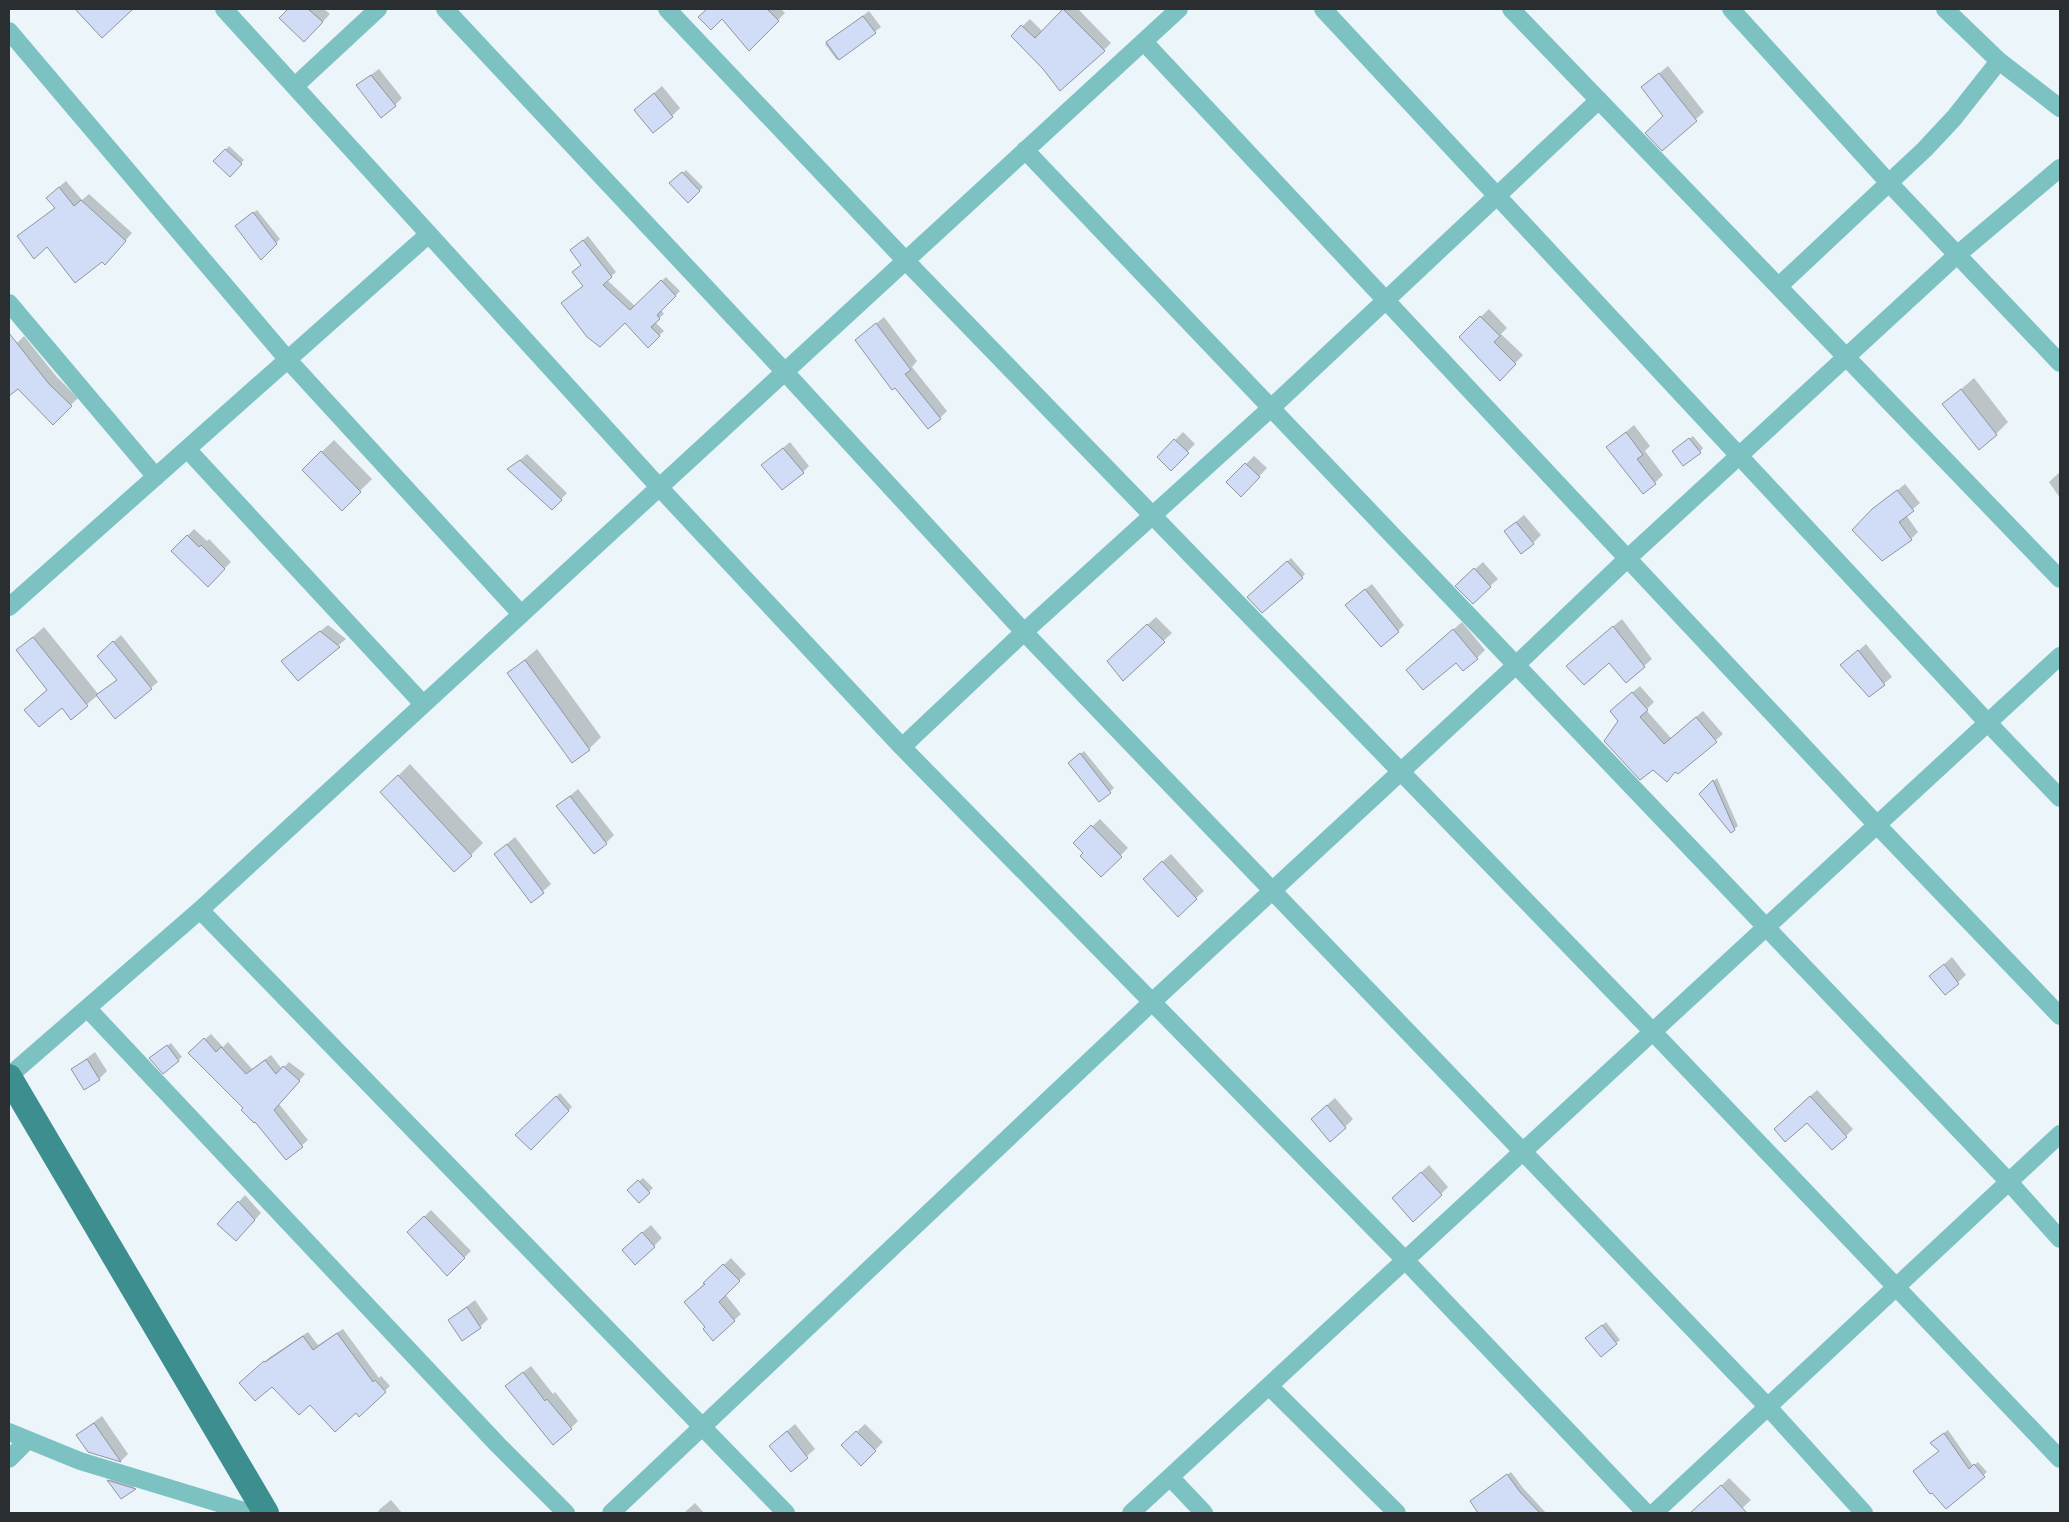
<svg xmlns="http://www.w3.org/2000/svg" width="2069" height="1522" font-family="Rubik,sans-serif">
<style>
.shadow{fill:#0003}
.building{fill:#d1ddf7;stroke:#91959d}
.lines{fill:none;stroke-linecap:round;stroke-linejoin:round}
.street{stroke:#7dc2c3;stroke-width:18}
.primary{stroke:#3c8e8f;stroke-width:26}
</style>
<rect width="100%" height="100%" fill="#ebf5fa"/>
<!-- shadow -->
<path class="shadow" d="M289,9H324L330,14L312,33L281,18Z
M712,9H781L785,13L749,49L722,17L702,19Z
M1065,9H1078L1111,43L1104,50L1044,68L1012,36L1030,19L1043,32Z
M869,11L881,27L837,60L825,44Z
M1668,66L1704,112L1662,149L1665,115L1643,87Z
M379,69L402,98L395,105L357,85Z
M662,86L680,108L672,116L635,110Z
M229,146L244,160L230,175L215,161Z
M686,170L703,187L688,202L674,180Z
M66,181L82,200L89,194L132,233L112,256L47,245L19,236L56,207L54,191Z
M257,210L280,239L261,258L240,223Z
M588,236L616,272L607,280L635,306L666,277L680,291L661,310L664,314L655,322L664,331L648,346L625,322L584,286L582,265L576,246Z
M1489,309L1507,328L1501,334L1523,355L1500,379L1460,337Z
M884,317L917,361L912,367L947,411L940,418L856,340Z
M24,336L56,376L78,398L53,423L18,387L9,394V351Z
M1974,378L2008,422L1996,434L1944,404Z
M1634,425L1650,446L1645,451L1663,475L1644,493L1608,447Z
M1183,432L1195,444L1171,469L1159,457Z
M1693,436L1703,448L1700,452L1677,448Z
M334,440L372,479L342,509L303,470Z
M790,442L809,466L803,472L763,465Z
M527,454L567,493L552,509L509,469Z
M1254,456L1267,468L1241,495L1228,482Z
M2060,472V498L2049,482Z
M1905,484L1920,503L1906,515L1918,532L1911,539L1881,503Z
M1524,515L1541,535L1533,543L1505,531Z
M194,529L207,541L209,539L231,562L208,585L173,551Z
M1291,558L1305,574L1302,577L1249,597Z
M1483,562L1498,579L1490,586L1465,578Z
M1372,584L1404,625L1398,631L1353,599Z
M1156,617L1172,633L1123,679L1116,653Z
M1622,619L1652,659L1626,682L1609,661L1576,658Z
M1462,622L1485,650L1477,658L1416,662Z
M328,625L346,639L298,679L283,661Z
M44,627L99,695L118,679L98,656L121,635L158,682L115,717L98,695L71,718L62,706L39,725L26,710L48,689L17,651Z
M1866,644L1892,677L1869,696L1858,680L1855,682L1842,665Z
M537,649L601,737L589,749L509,673Z
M1640,686L1654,702L1646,710L1671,738L1703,711L1723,734L1678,773L1620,721L1618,705Z
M1084,751L1114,788L1099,801L1073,760Z
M410,764L483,843L471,855L394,780Z
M1717,778L1738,826L1734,829L1701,794Z
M578,789L614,835L606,843L558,806Z
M1100,819L1128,848L1101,875L1075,843Z
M515,837L551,884L532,901L495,854Z
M1171,854L1204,891L1196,898L1152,871Z
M1952,957L1966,975L1945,994L1931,976Z
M211,1034L223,1047L228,1042L252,1069L271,1055L282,1069L289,1062L305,1074L279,1104L308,1140L286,1159L196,1047Z
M171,1043L182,1057L178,1060L154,1055Z
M95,1052L107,1071L99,1079L73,1069Z
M1817,1090L1853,1129L1846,1136L1807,1121L1782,1122Z
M560,1093L572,1107L531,1149L517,1135Z
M1335,1098L1353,1119L1345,1127L1320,1111Z
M1429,1165L1448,1187L1441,1194L1401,1191Z
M643,1178L653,1188L639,1201L629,1190Z
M245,1195L261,1213L243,1233L219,1224Z
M431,1210L471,1251L447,1274L409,1232Z
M651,1225L662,1238L654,1246L631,1242Z
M731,1258L746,1274L725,1294L741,1314L713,1339L707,1327L685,1302Z
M475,1300L488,1319L480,1327L449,1320Z
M1606,1322L1620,1340L1616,1343L1587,1338Z
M343,1329L379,1378L381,1376L390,1386L359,1415L356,1411L310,1403L272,1385L246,1378L270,1357L308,1332L318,1345Z
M531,1366L553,1394L555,1392L578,1421L571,1428L514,1379Z
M102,1416L128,1454L121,1461L88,1451L77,1435Z
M795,1424L815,1449L791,1470L779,1438Z
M865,1424L883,1442L861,1464L843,1445Z
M1948,1430L1973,1466L1978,1462L1987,1472L1946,1507L1941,1451L1936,1439Z
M1511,1472L1523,1488L1546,1513H1501L1485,1492Z
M116,1473L142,1481L121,1498L109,1481Z
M1729,1478L1751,1500L1737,1513H1721L1708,1499Z
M391,1500L402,1513H377L380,1509Z
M695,1503L704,1513H684Z"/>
<!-- building -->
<path class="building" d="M75,9H133L102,38Z
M288,9H308L323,22L304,42L279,18Z
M707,9H767L779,21L749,51L722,19L711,30L698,17Z
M1063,9L1105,51L1060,91L1043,69L1011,36L1021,25L1035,38Z
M863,16L876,33L839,60L826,42Z
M1659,73L1697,121L1662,151L1645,133L1663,116L1641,87Z
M371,75L396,106L381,118L356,85Z
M654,93L673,117L653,133L634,110Z
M225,149L242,164L230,177L213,161Z
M682,172L700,191L688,203L669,183Z
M59,187L74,206L81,200L126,241L105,265L102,262L75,283L47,247L34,259L17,236L55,208L46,198Z
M253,212L277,244L261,260L235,226Z
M583,240L612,277L603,285L630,310L661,280L676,296L657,315L660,319L651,327L660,336L648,348L625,323L600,347L587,337L561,303L583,286L572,272L581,265L570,250Z
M1480,316L1500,336L1494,342L1516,364L1500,381L1459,337Z
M876,323L911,370L905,374L941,419L928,429L895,388L892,390L855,340Z
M9,333L49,384L72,406L53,425L18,389L9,396Z
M1961,389L1997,435L1979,450L1942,404Z
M1626,432L1643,455L1637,459L1656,484L1643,494L1606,447Z
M1689,438L1701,453L1683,466L1672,451Z
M1174,439L1189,453L1171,471L1157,457Z
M783,448L804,473L782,490L761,465Z
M321,451L361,492L342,511L302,470Z
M520,460L562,500L552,510L507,469Z
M1245,463L1260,477L1241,497L1226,482Z
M1897,490L1914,511L1899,522L1912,540L1882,561L1852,530L1872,509Z
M1516,522L1534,544L1521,554L1504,531Z
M187,535L199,547L201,545L225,569L208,587L171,551Z
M1287,561L1303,578L1262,613L1247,597Z
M1474,568L1491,587L1473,604L1455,586Z
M1365,589L1399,632L1381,647L1345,605Z
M1147,624L1165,642L1123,681L1107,661Z
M1613,626L1645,667L1626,683L1609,663L1584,685L1566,666Z
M1453,629L1478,659L1463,671L1456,663L1423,690L1406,670Z
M320,631L340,647L298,681L281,661Z
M33,637L88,706L71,720L62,708L39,727L24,710L47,690L16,650Z
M113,641L152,689L115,719L96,695L117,680L97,656Z
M1858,650L1885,685L1869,697L1840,665Z
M525,660L590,750L572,763L507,673Z
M1632,692L1648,710L1640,717L1664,744L1696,717L1717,742L1678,774L1675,772L1667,782L1653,770L1640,780L1604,741L1618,721L1610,711Z
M1080,753L1111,793L1099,802L1068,763Z
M398,775L472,856L454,872L380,792Z
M1713,780L1735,830L1731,833L1699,794Z
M570,796L607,844L594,854L556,806Z
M1091,825L1122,857L1101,877L1080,856L1083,853L1073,843Z
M507,844L544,893L531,903L494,854Z
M1162,861L1197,899L1178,917L1143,879Z
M1944,964L1959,984L1945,995L1929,976Z
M204,1038L216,1052L221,1047L246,1074L265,1060L276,1074L283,1066L300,1081L274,1110L303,1147L286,1160L255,1122L254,1123L241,1110L243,1108L188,1053Z
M167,1045L179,1061L163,1074L149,1058Z
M87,1059L100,1080L84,1090L71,1069Z
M556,1096L569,1111L531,1150L515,1135Z
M1810,1096L1847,1137L1832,1150L1807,1123L1785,1142L1774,1129Z
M1327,1105L1346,1128L1330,1142L1311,1119Z
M1421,1172L1442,1195L1413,1222L1392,1198Z
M638,1180L650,1193L639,1203L627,1190Z
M238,1201L255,1220L236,1241L217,1224Z
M424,1216L465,1258L447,1276L407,1232Z
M642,1232L655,1247L635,1265L622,1250Z
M723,1264L740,1281L719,1302L735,1321L713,1341L703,1329L705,1327L684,1302L705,1284L703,1283Z
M467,1307L481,1328L462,1341L448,1320Z
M1602,1325L1617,1344L1601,1357L1585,1338Z
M337,1333L373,1382L375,1380L386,1392L359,1417L356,1413L335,1432L310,1405L299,1415L272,1387L255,1401L239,1383L264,1361L265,1362L303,1336L313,1350Z
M523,1372L545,1401L547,1399L572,1429L553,1445L505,1386Z
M94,1423L121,1462L88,1452L76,1435Z
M787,1431L808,1458L791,1472L769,1446Z
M856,1431L876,1451L861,1466L841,1445Z
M1944,1433L1969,1469L1974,1464L1985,1477L1946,1509L1932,1493L1930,1494L1913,1471L1939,1451L1930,1443Z
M1507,1474L1520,1492L1540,1513H1478L1470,1501Z
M107,1480L136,1489L121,1499Z
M1721,1485L1747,1513H1690Z"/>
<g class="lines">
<!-- street -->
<path class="street" d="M224,9L659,487L902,747L1405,1260L1646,1513
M445,9L784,371L1024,632L1768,1407L1864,1513
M667,9L905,260L1653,1032L2060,1459
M1323,9L1988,723L2060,798
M1511,9L2060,579
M1731,9L1889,183L2060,363
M1945,9L1999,61L2060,108
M9,31L288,360L521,614
M1144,42L1877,825L2060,1016
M295,86L378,9
M1025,150L2009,1182L2060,1239
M1779,286L1925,149L1954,118L1999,61
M9,303L156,477
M187,449L423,704
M9,607L429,234
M902,747L1024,632L1271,408L1599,100
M200,910L786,1513
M88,1009L498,1445L566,1513
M9,1076L200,910L1179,9
M1269,1386L1397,1513
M9,1432L80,1461L251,1513
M9,1459L28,1440
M1170,1477L1204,1513
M611,1513L1152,1002L1515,666L1628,558L1957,255L2060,168
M1131,1513L2060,656
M1654,1513L2060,1134"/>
<!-- primary -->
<path class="primary" d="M9,1077L266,1513"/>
</g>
<!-- border -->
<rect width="2069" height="1522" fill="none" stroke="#2a2e30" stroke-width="20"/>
</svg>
